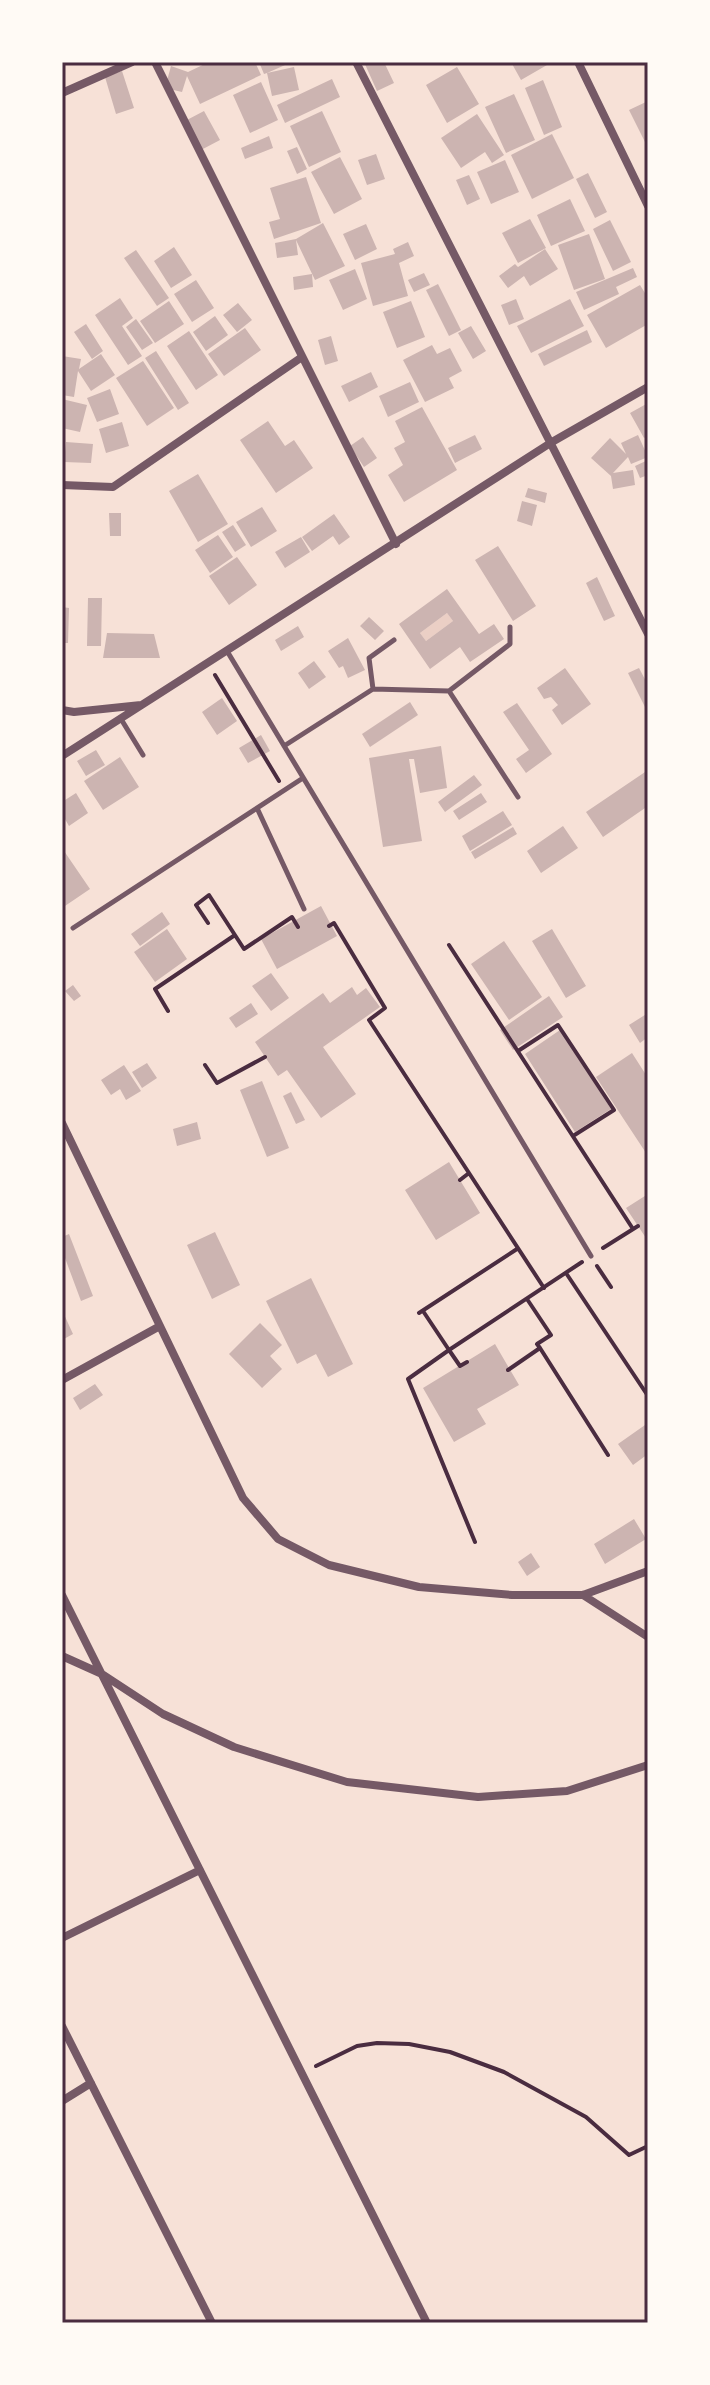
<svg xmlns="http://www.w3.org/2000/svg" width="710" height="2385" font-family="'PT Sans',sans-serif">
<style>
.green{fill:#ebcfc5}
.building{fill:#ccb4b1;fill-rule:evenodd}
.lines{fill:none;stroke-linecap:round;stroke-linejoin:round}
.path{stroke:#4a2c40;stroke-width:4}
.service{stroke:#755966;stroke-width:5}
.minor{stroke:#755966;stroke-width:8}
.neatline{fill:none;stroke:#4a2c40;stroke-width:3}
</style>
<rect width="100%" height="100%" fill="#f7e1d7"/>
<!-- green -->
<path class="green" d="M447,613L453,621L426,641L420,633Z"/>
<!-- building -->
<path class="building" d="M209,62H255L261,75L200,104L187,76L182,92L165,88L171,66L188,72Z
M259,62H292L267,73L294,67L299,90L272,96L267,73L264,74Z
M364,62H384L394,83L377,91Z
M511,62H546L547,65L521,80Z
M457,67L479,104L447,123L426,85Z
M122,71L134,108L116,114L105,77Z
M332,79L340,97L285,123L277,105Z
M543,80L562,127L544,135L525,88Z
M261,82L278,120L250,133L233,95Z
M514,94L535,140L506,153L485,107Z
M648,101V148L629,110Z
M204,111L220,140L201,150L185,121Z
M322,111L341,152L309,167L290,126Z
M477,114L504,155L492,163L485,152L461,168L441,138Z
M552,134L574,178L532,199L511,155Z
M269,136L273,148L245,159L241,148Z
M297,147L307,169L297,174L287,151Z
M376,154L385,179L367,185L358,160Z
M340,157L362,199L334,214L311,172Z
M505,160L519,192L491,204L477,172Z
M588,173L607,212L595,218L576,179Z
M469,175L480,199L467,205L456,180Z
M306,177L321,223L274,239L269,222L280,219L270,188Z
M570,199L585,231L551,246L537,215Z
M530,219L546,248L518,263L502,233Z
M610,220L631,262L613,271L593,229Z
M323,223L345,266L315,280L296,240L298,255L277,258L275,243L296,239Z
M366,224L377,249L355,260L343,234Z
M589,234L605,279L574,290L558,245Z
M408,242L414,256L399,263L408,296L373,306L361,263L395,254L393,249Z
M174,247L192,275L171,288L154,261Z
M545,249L558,269L530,286L524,276L508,288L499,276L515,264L518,267Z
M136,250L169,298L157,306L124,258Z
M633,268L637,277L616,287L619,294L584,310L576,292Z
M355,269L367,299L343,310L329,280Z
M424,273L430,285L414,292L408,280Z
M312,274L313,287L294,290L293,277Z
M196,280L214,308L192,322L174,294Z
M438,284L461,330L449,336L426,290Z
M640,285L648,298V324L606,348L587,315Z
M120,298L133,318L122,326L142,356L128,365L95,315Z
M516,299L524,319L509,325L501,305Z
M570,299L584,326L531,353L517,326Z
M169,301L184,324L155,343L140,321Z
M411,301L425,337L397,348L383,312Z
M238,303L252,320L237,332L223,315Z
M215,316L228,335L206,351L193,332Z
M136,319L153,343L142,350L126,327Z
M86,324L103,351L92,359L74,332Z
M471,326L486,351L473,359L458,333Z
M245,328L261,350L224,376L208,354Z
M587,330L592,342L544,366L538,354Z
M189,331L218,375L196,390L167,346Z
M331,336L338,361L325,365L318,340Z
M432,345L437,354L450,348L462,371L449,378L454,388L425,402L403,360Z
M156,351L189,403L178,410L145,358Z
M101,354L115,375L91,391L78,371L74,397L62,395V356L81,359L79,369Z
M143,361L174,408L147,426L116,378Z
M371,372L378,387L349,402L341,386Z
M410,382L419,402L388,417L379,396Z
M110,389L119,414L97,422L87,398Z
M62,399L87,405L80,432L62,428Z
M648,403V435L644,438L630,413Z
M422,407L457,470L404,502L388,475L403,465L394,448L405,442L395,421Z
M268,421L285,446L294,440L313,468L276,493L240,440Z
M122,422L129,446L106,453L99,429Z
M475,435L482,449L455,463L448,448Z
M638,435L648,457L631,464L628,457L613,473L633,470L635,485L613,489L611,476L591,458L610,438L626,454L621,443Z
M363,437L377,458L364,467L350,446Z
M66,442L93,444L91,463L64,462Z
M648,460V475L640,478L635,466Z
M198,474L228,524L198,542L169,491Z
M528,488L547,493L545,503L525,497Z
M522,501L537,505L532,526L517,521Z
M262,507L277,531L251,547L236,522Z
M109,513H121V536H110Z
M334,514L350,537L339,545L333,536L312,551L302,537Z
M233,525L246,545L235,552L222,532Z
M218,535L233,557L210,573L195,550Z
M301,537L310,552L285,568L275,552Z
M498,546L536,606L513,621L475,560Z
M237,557L257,585L229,605L209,576Z
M597,577L615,616L604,621L586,583Z
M447,589L479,634L494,624L504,639L470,662L460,647L430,669L399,624ZM447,613L453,621L426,641L420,633Z
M88,598H102L101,646H87Z
M62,607L69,608L68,643H62Z
M369,617L384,631L375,640L360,626Z
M298,626L304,637L281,651L275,640Z
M107,633L154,634L160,658H103Z
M348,638L365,670L348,678L343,666L339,668L328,651Z
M314,661L326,677L309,689L298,673Z
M565,668L591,704L562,725L552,710L558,705L551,697L544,699L537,688Z
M639,668L648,685V713L628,673Z
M222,698L237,721L217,735L202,712Z
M410,702L418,715L370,747L362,734Z
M517,703L552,754L526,773L516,759L529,750L503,712Z
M261,735L270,751L248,763L239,748Z
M441,746L447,788L420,793L414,759H409L422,841L383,847L369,758Z
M96,750L105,765L86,776L77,761Z
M120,757L139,787L103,810L84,781Z
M648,770V806L603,837L586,812Z
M474,775L482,785L445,812L438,802Z
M76,793L88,813L69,826L62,814V802Z
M481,793L487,802L459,820L453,811Z
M503,811L512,825L470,851L462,836Z
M563,826L578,848L541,873L527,851Z
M513,827L517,834L475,859L471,852Z
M62,848L90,889L62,908Z
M321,906L337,936L277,969L261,939Z
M162,912L170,924L140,946L131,934Z
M167,929L187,959L155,982L134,952Z
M552,929L586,986L566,998L532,941Z
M504,941L542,997L509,1020L471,964Z
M271,973L289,998L271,1011L252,986Z
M73,985L81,996L74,1001L65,991Z
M352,987L357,995L366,988L380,1007L323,1047L356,1094L321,1118L287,1070L278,1076L255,1042L323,993L330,1003Z
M549,996L563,1017L513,1050L500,1030Z
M251,1003L258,1014L236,1028L229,1018Z
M648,1013V1037L640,1043L629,1025Z
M560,1030L611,1109L575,1132L525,1054Z
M632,1053L648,1078V1156L596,1077Z
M147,1063L157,1078L142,1088L132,1072Z
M124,1065L141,1091L126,1100L120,1089L111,1095L101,1080Z
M262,1081L289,1148L267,1157L240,1090Z
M291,1092L305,1120L296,1124L283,1096Z
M197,1122L201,1139L177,1146L173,1129Z
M449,1162L480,1213L436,1240L405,1190Z
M648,1194V1241L626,1208Z
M215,1232L240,1285L212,1299L187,1245Z
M69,1234L93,1296L81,1301L65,1258L62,1259V1237Z
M311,1278L353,1364L328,1377L316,1354L297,1364L266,1301Z
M62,1310L73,1334L62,1340Z
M260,1323L282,1345L270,1356L282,1369L262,1388L229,1354Z
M495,1344L519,1385L477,1409L486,1424L454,1442L423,1388Z
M95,1384L103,1395L80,1410L73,1398Z
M645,1425L648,1429V1454L633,1465L618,1444Z
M634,1519L646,1539L605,1564L594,1544Z
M531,1553L540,1567L527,1576L518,1562Z"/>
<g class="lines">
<!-- path -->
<path class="path" d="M215,675L279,781
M208,923L196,905L209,895L244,949L292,917L298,927
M329,926L334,923L385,1008L369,1020L469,1173
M449,945L633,1229
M168,1011L155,989L235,935
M518,1051L558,1025L614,1110L573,1136
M205,1065L217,1083L265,1057
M460,1180L469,1173L544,1288
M603,1248L638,1226
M597,1266L611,1287
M566,1273L648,1396
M423,1311L449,1350L408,1379L475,1542
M419,1313L517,1249
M540,1348L608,1455
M467,1362L460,1366L449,1350L582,1262
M508,1370L540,1348L537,1344L551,1335L527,1299
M316,2066L357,2046L377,2043L409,2044L450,2052L504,2072L586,2117L629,2155L648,2146"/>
<!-- service -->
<path class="service" d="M227,651L591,1256
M373,689L369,658L394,640
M449,691L510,644V627
M121,719L143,755
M284,746L373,689L449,691L518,797
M257,808L304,909
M73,928L303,778"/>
<!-- minor -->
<path class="minor" d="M155,62L396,544
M356,62L648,634
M578,62L648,206
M62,93L132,62
M62,485L113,487L302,357
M62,710L74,712L141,705
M62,756L552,442L648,387
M62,1123L243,1498L278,1539L329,1565L419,1587L512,1595H583L648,1571
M62,1380L160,1326
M62,1595L427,2323
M583,1595L648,1637
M62,1656L102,1674L163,1714L234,1747L347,1782L478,1797L567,1791L648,1765
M62,1938L200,1870
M62,2026L212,2323
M62,2101L91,2083"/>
</g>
<!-- border -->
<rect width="710" height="2385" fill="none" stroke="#fffaf5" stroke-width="128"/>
<rect x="64" y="64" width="582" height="2257" class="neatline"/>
</svg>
